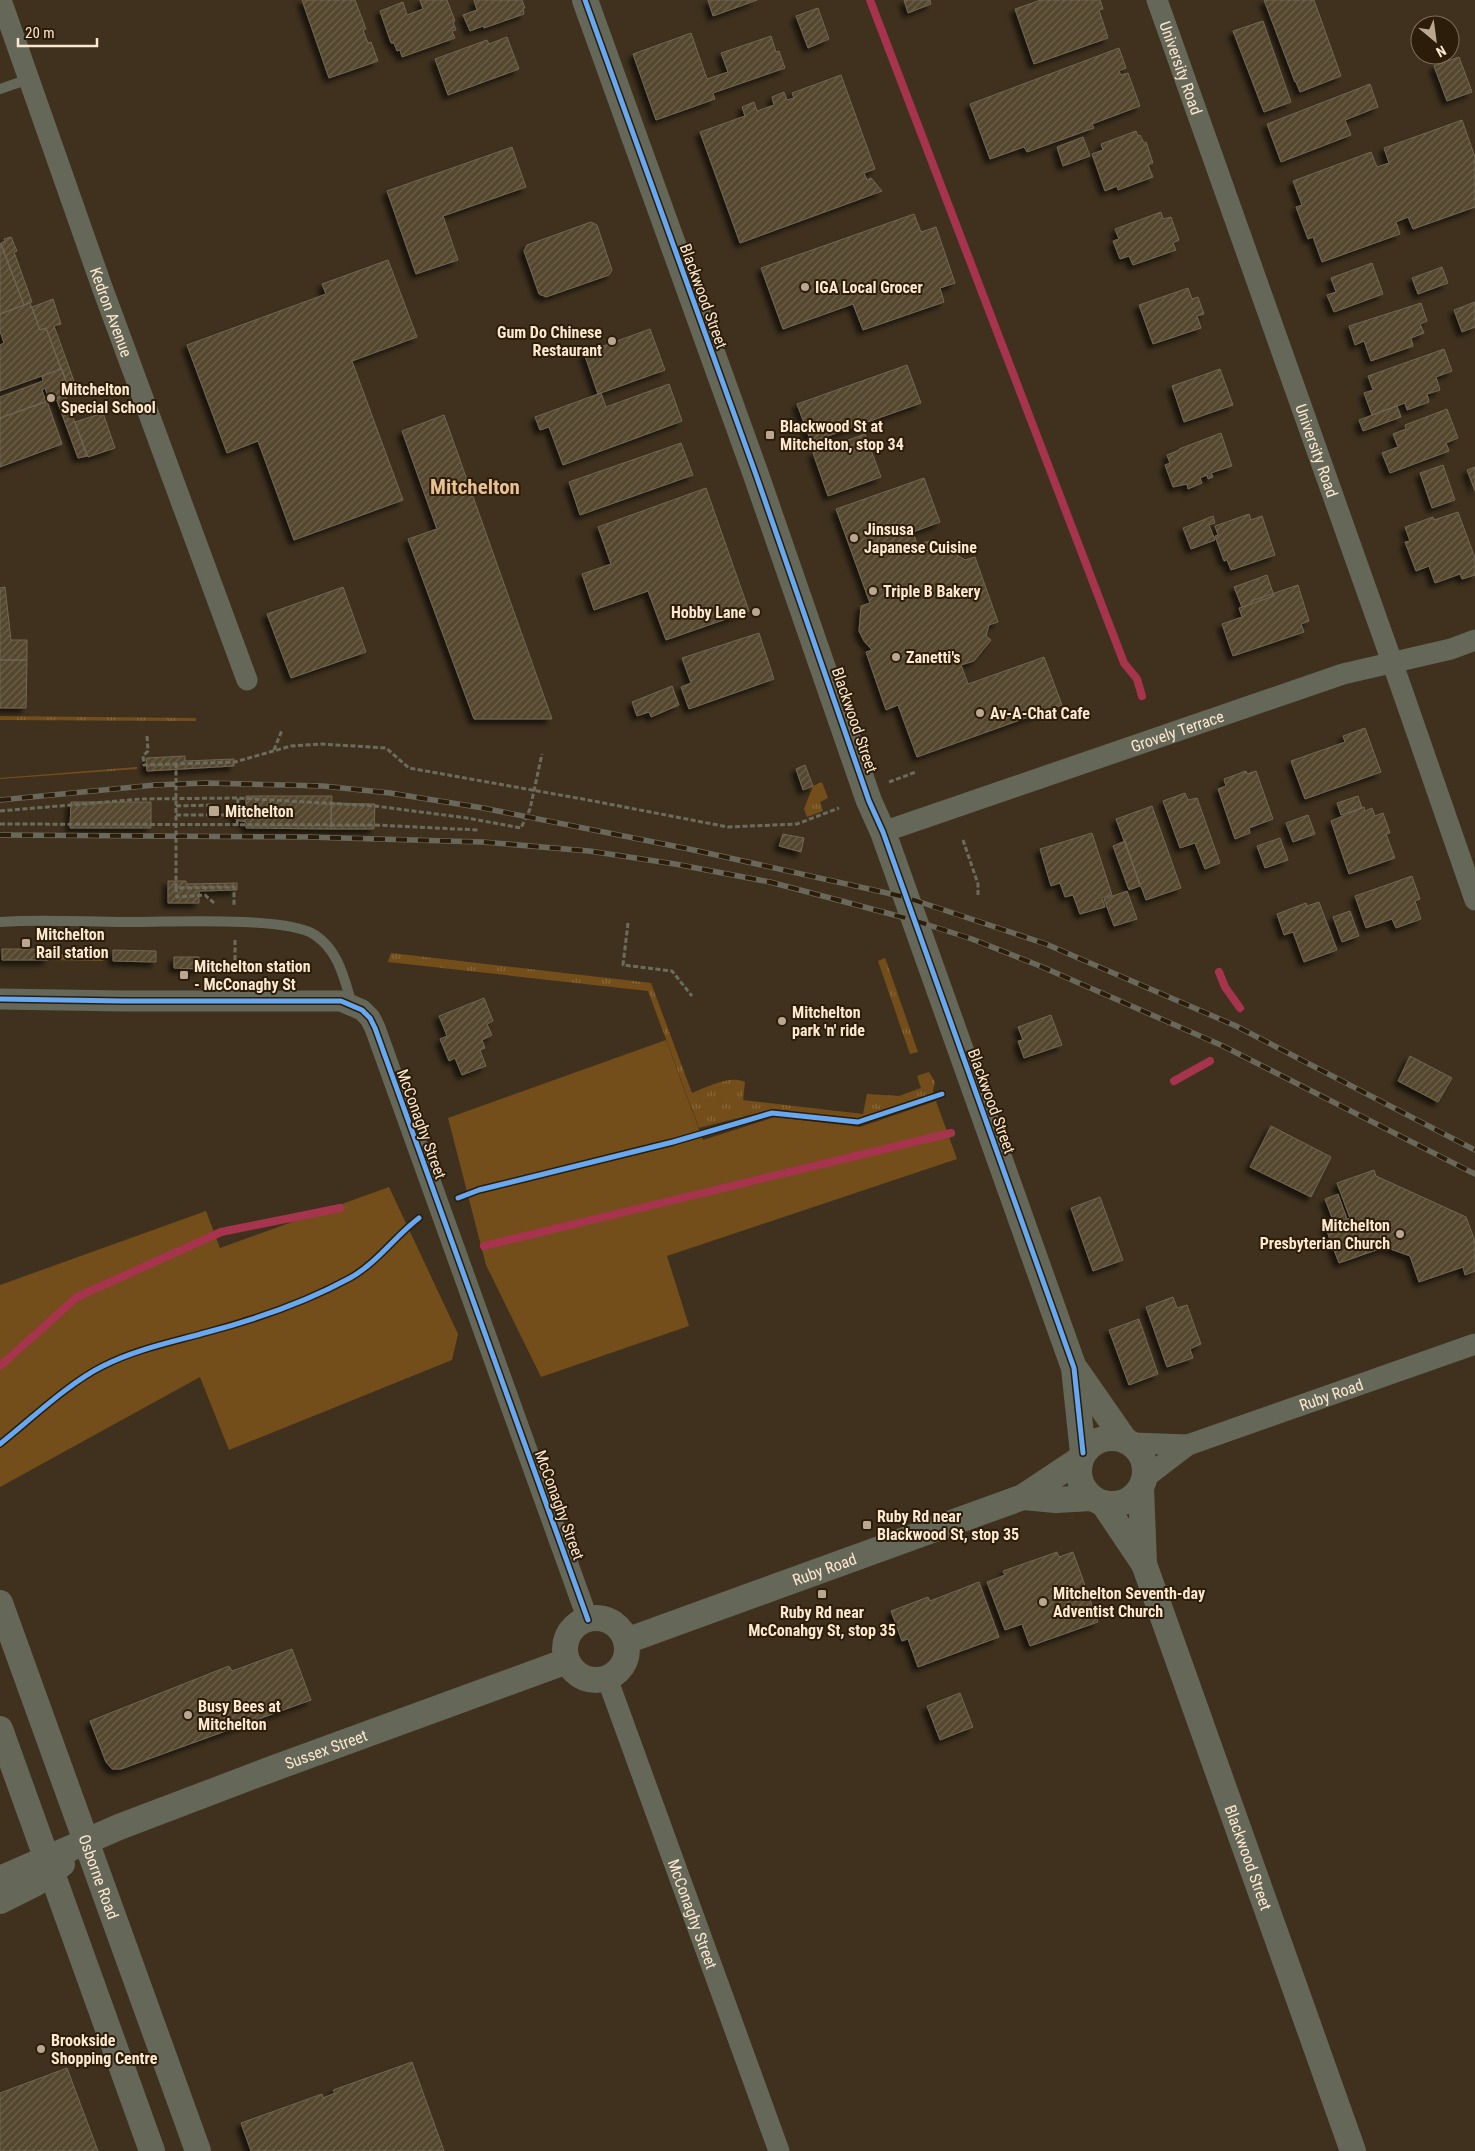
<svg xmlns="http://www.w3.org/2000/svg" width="1475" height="2151" font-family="'Roboto Condensed',sans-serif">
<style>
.grass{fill:url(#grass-tufts)}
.park{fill:#734e1a}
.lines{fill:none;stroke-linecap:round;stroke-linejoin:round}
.stream{stroke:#a6344d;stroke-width:8}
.building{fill:url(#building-hatch);stroke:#716754;filter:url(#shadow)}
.path{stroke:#6c6c5d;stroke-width:3;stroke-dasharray:5 2.5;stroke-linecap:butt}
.service{stroke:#656858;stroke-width:10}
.minor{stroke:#656858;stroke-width:21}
.tertiary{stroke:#656858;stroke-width:26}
.rail-casing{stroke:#6a685a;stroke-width:5.5}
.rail{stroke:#2c1d0a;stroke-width:4;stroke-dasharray:11;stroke-linecap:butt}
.path-bridge{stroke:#6c6c5d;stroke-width:3;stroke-dasharray:5 2.5;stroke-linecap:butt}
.cycleway-casing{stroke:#2c1d0a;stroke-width:8}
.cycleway{stroke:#66a8f1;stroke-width:5}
.poi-dot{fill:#baa791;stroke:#2c1d0a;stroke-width:2}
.labels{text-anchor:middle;stroke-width:4;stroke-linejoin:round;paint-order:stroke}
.street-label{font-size:16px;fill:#fce7cf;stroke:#2c1d0a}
.poi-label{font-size:16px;font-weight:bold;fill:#fce7cf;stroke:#2c1d0a;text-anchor:start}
.district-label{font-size:21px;font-weight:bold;fill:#e8c091;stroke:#2c1d0a}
</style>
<defs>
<pattern id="grass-tufts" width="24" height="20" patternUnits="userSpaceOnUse" patternTransform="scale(1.25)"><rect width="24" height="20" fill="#734e1a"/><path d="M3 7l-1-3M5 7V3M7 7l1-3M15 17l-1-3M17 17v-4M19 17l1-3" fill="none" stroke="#88683a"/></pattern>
<pattern id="building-hatch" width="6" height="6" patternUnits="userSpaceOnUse" patternTransform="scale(1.25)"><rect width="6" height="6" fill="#54472f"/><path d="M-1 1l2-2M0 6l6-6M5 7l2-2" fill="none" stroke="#6e624c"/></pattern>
<filter id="shadow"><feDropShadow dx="-4.5" dy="4.5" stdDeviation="2.5" flood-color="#0009"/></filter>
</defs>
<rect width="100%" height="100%" fill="#3f311e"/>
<!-- grass -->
<path class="grass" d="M0,716L196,718V721L0,720Z
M137,767V769L0,779V778Z
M822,782L828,798L820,802L823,811L807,817L804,809L813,786Z
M391,953L651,983L692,1093C708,1087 729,1075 745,1082L743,1100L863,1114L867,1094L899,1096L921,1088L917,1076L929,1072L935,1082L932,1095L859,1120L773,1109L699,1128L648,991L388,962Z
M48,954L103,955V961L48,960Z
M885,958L887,963L918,1052L910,1054L878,961Z"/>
<!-- park -->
<path class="park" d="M666,1040L703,1140L775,1117L860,1127L936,1101L957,1159L667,1256L689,1326L541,1377L486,1265L448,1118Z
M389,1187L458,1334L452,1360L229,1450L200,1377L0,1487V1285L206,1211L220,1248Z"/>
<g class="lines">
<!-- stream -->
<path class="stream" d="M870,0L1124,663L1137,679L1142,696
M1219,972L1225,987L1240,1008
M1174,1081L1210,1061
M484,1246L951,1133
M0,1366L77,1297L221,1232L340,1208"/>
</g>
<!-- building -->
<path class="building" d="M302,0H355L366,29L363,30L368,43L371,42L378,61L329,78Z
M420,0H447L455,21L453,22L456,30L452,31L455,38L402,57L400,50L397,51L394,43H391L380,11L403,2L407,15L423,9Z
M474,0H522L525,8H523L524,14L484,28L483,26L470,31L463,15L477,10Z
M708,0H757L713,16Z
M904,0H930L931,4L908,13Z
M1041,0H1100L1103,9L1099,10L1108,38L1034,64L1015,9Z
M1264,0H1314L1341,76L1300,92L1296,82H1295Z
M818,8L829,39L808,48L796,16Z
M1263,21L1291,102L1264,112L1233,31Z
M691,33L707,79L728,72L721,53L771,36L776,52L779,51L785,68L713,93L715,99L656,120L633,54Z
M507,37L519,69L448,95L435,59L487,40L489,44Z
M1119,48L1126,68L1119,71L1121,75L1128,73L1140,106L1092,124L1094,128L1027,152L1024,147L990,159L970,104Z
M1459,57L1472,92L1447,101L1434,66Z
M841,75L875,169L864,173L867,180L871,178L882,191L740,243L700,132L745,116L742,107L754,102L757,111L774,105L772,97L784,92L787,100L794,98L792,93Z
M1370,84L1378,107L1345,120L1351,135L1281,162L1267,124Z
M1462,120L1475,157V207L1413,229L1408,217L1396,222L1400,234L1322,262L1313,237L1308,239L1296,207L1302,205L1293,181L1371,152L1377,167L1389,163L1384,148Z
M1136,131L1138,136L1140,135L1144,143L1146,142L1153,163L1148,165L1153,177L1118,190L1117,186L1105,191L1092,154L1103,150L1101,144Z
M1083,137L1090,156L1063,166L1057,147Z
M512,147L526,187L443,216L458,260L416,274L387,191Z
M1161,212L1163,219L1171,217L1179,240L1173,243L1176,250L1133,265L1129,256L1120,259L1113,241L1119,239L1115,229Z
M914,214L921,232L936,227L955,283L940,288L944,302L863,330L853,304L783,329L761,268Z
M591,222L597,225L612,270L609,275L546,297L539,294L524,251L527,245Z
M11,237L17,251L14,252L32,302L24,305L1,243L5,241L4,239Z
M0,243L24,305L0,314Z
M388,260L417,337L352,361L403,500L294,540L258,441L227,453L187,345L326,294L322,284Z
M1372,263L1383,294L1334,312L1327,295L1336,292L1331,278Z
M1442,267L1448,283L1418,294L1412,278Z
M1188,288L1192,299L1198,297L1204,314L1197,316L1201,328L1153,344L1139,305Z
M53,299L61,324L54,326L74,381L67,384L46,328L40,330L32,307Z
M1475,302V327L1462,332L1454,310Z
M30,303L40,330L46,328L61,369L0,391V345L4,343L0,331V314Z
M1421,303L1427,321L1420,324L1424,333L1411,338L1413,346L1371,361L1364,341L1355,345L1349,326Z
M650,329L665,370L598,394L584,353Z
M1444,349L1452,371L1436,377L1440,390L1427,394L1429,402L1407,410L1405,403L1372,415L1364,393L1373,390L1368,376Z
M907,365L921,403L811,442L797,404Z
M62,369L70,393L50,401L45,388L42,390L46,402L0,418V397L43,381L42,376Z
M1220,369L1233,405L1184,422L1172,386Z
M669,384L682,421L563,465L549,427L540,430L535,417L601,393L606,407Z
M65,395L87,456L78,458L56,398Z
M47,401L62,444L0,467V418Z
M1397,406L1401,417L1363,431L1359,420Z
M1447,409L1458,438L1446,443L1449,451L1390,473L1382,453L1398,447L1393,434L1406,429L1405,425Z
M103,413L115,448L88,457L75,422Z
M444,415L552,719H474L408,539L437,529L402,431Z
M1221,433L1232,466L1211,473L1213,477L1208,479L1207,475L1200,478L1202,483L1188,489L1187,484L1173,487L1165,465L1170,463L1167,455L1179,450V449Z
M865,434L881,477L828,496L813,453Z
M681,443L693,475L580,515L569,482Z
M1443,465L1455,500L1432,508L1420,473Z
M1475,467V491L1467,470Z
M924,478L940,522L913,532L917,544L930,541L958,548L957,555L965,560L975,557L998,622L989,625L986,636L991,640L974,661L961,665L968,684L1044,657L1062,705L917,757L898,705L886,710L866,652L872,650L864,641L859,631L861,606L870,603L836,509Z
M706,488L749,611L666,640L648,591L594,610L582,574L611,564L598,527Z
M1458,512L1475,558V575L1462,579L1460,574L1435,583L1429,566L1416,571L1405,542L1410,541L1405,527L1433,517L1434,520Z
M1249,514L1251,520L1262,516L1275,555L1231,570L1227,560L1224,561L1215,536L1218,535L1215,526Z
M1213,516L1215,523L1209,525L1215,540L1191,549L1183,528Z
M1267,575L1274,596L1242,607L1234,587Z
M1298,585L1309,621L1301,624L1304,632L1233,656L1222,624L1242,617L1239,608L1252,604L1251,601Z
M5,587L11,640H27V660H0V588Z
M343,587L366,652L291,678L267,614Z
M759,633L774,679L689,709L681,687L691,683L682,658Z
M0,660H27L26,708H0Z
M672,686L679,705L651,717L649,712L637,716L632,702Z
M1365,728L1381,772L1305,799L1291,761L1345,742L1343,736Z
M185,756V761L234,759V766L147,771L146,758Z
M805,765L813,786L803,790L796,769Z
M1246,771L1247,774L1256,771L1273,819L1249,828L1250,833L1235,839L1218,789L1226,786L1224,779Z
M1185,793L1188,800L1197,798L1220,863L1205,869L1195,843L1180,848L1163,801Z
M246,796H332L331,829L246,828V822L236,820V808H246Z
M1358,796L1362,808L1341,815L1337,803Z
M71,802H151V828H70Z
M331,803L375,804L374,829H331Z
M1152,806L1181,888L1146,900L1116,819Z
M1364,807L1365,811L1372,808L1375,816L1383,813L1390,833L1386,834L1395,858L1349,874L1331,821Z
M1308,815L1315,834L1293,842L1286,823Z
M1092,833L1112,895L1102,898L1105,907L1080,914L1073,895L1065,897L1060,883L1051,886L1040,849Z
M783,834L804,838L801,852L779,846Z
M1280,838L1288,860L1265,868L1257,846Z
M1125,841L1140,886L1129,890L1113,846Z
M1412,876L1420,899L1415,901L1421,919L1396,928L1392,919L1366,928L1355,896Z
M168,881H186V884L237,883V890L199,891V903H168Z
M1127,891L1137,919L1114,926L1104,899Z
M1319,902L1337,950L1304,962L1293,932L1284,935L1277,914L1306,903L1307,906Z
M1350,911L1359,936L1342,942L1333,917Z
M2,949H48V960H2Z
M113,950L156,951V962L113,961Z
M174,957H199V969L174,968Z
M484,998L493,1021L487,1024L492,1035L482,1040L485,1048L480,1050L486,1066L462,1075L455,1058L449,1061L440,1039L447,1036L439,1016Z
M1051,1015L1062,1045L1024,1058L1018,1041L1023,1040L1018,1027Z
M1410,1056L1452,1078L1438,1102L1398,1081Z
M1271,1126L1331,1157L1311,1197L1250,1167Z
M1374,1170L1376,1176L1466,1217L1475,1241V1271L1465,1275L1463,1267L1419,1282L1410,1256L1385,1247L1339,1263L1325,1226L1334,1223L1325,1199L1338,1194L1347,1219L1350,1218L1337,1183Z
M1100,1197L1123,1260L1093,1271L1071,1208Z
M1173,1297L1177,1308L1187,1305L1201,1344L1190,1349L1193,1358L1167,1367L1146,1307Z
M1139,1319L1158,1374L1129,1385L1109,1330Z
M1057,1552L1059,1557L1073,1552L1098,1622L1030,1646L1022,1624L1005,1630L987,1582L1005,1575L1003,1571Z
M979,1582L999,1637L918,1667L908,1639L902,1641L891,1611L928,1597L930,1601Z
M292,1649L311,1700L121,1769H112L106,1762L90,1721L229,1666L232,1671Z
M960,1693L973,1727L940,1740L927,1706Z
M412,2062L444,2151H251L241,2123L322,2094L323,2098L335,2093L333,2090Z
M67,2068L98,2151H0V2093Z"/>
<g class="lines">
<!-- path -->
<path class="path" d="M147,736L148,751L143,756L144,765L235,762L291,746L321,744L386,748L409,768L588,800L728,827L797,824L839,808
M274,750L282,730
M889,782L916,772
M176,806L214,805
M0,811L141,799L238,798L375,806L467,818L521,828L530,809L542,754
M176,815H237
M0,824L375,825L478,830
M237,826L238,798
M963,840L978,884V896
M214,903L205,895L177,897L176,888L234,887V905
M628,923L623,965L672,971L692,996
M235,940V968"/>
<!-- service -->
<path class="service" d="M0,89L29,79
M0,922C42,919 84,922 126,922C165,922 287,916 315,935C339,951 344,979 352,1004"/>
<!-- minor -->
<g class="minor">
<path id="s1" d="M1,0L102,287L247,680"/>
<path id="s2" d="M1157,0L1402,690L1475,900"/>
<path id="s3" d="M883,832L1343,674L1451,649L1475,640"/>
<path d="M0,999L123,1001H341L362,1010L370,1018L375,1028L588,1620"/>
<path d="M1132,1443L1188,1445"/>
<path id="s4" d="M1145,1478L1188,1445L1475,1344"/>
<path id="s5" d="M607,1678L779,2151"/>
</g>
<!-- tertiary -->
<g class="tertiary">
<path d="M585,0L755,472L869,801L883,832L1074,1368L1083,1453"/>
<path d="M1076,1370L1124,1439"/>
<circle cx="1112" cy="1471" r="33"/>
<path d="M1141,1488L1144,1564"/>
<path d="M1023,1497L1056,1500L1092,1498"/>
<path id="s6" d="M1103,1503L1144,1564L1353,2151"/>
<path id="s7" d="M0,1603L198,2151"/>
<circle cx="596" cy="1649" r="31"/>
<path id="s8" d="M626,1641L1023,1497L1080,1459"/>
<path d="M0,1729L152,2151"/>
<path id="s9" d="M0,1879L119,1827L269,1770L567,1661"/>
<path d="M0,1901L36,1883L62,1864"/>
</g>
<!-- rail casing -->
<g class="rail-casing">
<path id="rail" d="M0,800L155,785L206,783L323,786L390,793L483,808L689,849L905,897L1046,944L1236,1026L1475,1150
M0,835L307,837L483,842L589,851L675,864L770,882L913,920L972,939L1040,966L1223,1046L1475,1174"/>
</g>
<!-- rail -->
<use href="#rail" class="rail"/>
<!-- path-bridge -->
<path class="path-bridge" d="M176,888V764"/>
<!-- cycleway casing -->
<g class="cycleway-casing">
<path id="cycleway" d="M585,0L755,472L869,801L883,832L1074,1368L1083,1453
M0,999L123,1001H341L362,1010L370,1018L375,1028L588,1620
M458,1198L479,1190L673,1142L772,1113L858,1122L942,1094
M0,1444C30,1420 70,1382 103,1366C136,1349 173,1342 208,1332C257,1319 306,1302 350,1278C377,1263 395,1236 419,1218"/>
</g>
<!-- cycleway -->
<use href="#cycleway" class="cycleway"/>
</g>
<!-- markers -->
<g class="poi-dot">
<circle cx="805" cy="287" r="5"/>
<circle cx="612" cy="341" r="5"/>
<circle cx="51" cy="398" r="5"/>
<rect x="765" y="430" width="10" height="10" rx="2.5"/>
<circle cx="854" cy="538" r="5"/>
<circle cx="873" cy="591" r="5"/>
<circle cx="756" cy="612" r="5"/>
<circle cx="896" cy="657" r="5"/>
<circle cx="980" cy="713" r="5"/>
<rect x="208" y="805" width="12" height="12" rx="2.5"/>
<rect x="21" y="938" width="10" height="10" rx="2.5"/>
<rect x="179" y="970" width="10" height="10" rx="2.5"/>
<circle cx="782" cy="1021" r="5"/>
<circle cx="1400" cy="1234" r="5"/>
<rect x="862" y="1520" width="10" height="10" rx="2.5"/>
<rect x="817" y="1589" width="10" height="10" rx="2.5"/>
<circle cx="1043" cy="1602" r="5"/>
<circle cx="188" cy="1715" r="5"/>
<circle cx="41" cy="2049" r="5"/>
</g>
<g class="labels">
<!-- street labels -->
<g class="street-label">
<text dy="6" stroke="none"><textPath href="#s2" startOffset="72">University Road</textPath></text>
<text transform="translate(704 296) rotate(70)" y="6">Blackwood Street</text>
<text dy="6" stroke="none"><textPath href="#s1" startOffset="331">Kedron Avenue</textPath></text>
<text dy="6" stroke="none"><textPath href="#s2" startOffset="478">University Road</textPath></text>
<text transform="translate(855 720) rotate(71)" y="6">Blackwood Street</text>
<text dy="6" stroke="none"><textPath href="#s3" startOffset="311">Grovely Terrace</textPath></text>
<text transform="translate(992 1101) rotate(70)" y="6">Blackwood Street</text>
<text transform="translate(422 1124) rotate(70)" y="6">McConaghy Street</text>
<text dy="6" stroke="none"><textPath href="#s4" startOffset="206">Ruby Road</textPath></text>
<text transform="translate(560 1505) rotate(70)" y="6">McConaghy Street</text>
<text dy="6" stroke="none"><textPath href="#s8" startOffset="211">Ruby Road</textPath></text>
<text dy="6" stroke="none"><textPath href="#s9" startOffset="351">Sussex Street</textPath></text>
<text dy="6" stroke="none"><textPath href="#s6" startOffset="385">Blackwood Street</textPath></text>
<text dy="6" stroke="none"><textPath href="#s7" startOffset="291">Osborne Road</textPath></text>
<text dy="6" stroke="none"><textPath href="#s5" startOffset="251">McConaghy Street</textPath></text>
</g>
<!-- poi labels -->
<g class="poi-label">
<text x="815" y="293">IGA Local Grocer</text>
<text x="602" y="338" text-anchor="end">Gum Do Chinese<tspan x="602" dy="18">Restaurant</tspan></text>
<text x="61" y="395">Mitchelton<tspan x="61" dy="18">Special School</tspan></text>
<text x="780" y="432">Blackwood St at<tspan x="780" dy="18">Mitchelton, stop 34</tspan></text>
<text x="864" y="535">Jinsusa<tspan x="864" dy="18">Japanese Cuisine</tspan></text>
<text x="883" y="597">Triple B Bakery</text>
<text x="746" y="618" text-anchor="end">Hobby Lane</text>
<text x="906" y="663">Zanetti's</text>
<text x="990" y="719">Av-A-Chat Cafe</text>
<text x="225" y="817">Mitchelton</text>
<text x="36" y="940">Mitchelton<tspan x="36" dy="18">Rail station</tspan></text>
<text x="194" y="972">Mitchelton station<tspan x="194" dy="18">- McConaghy St</tspan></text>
<text x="792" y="1018">Mitchelton<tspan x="792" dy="18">park 'n' ride</tspan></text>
<text x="1390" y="1231" text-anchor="end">Mitchelton<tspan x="1390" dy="18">Presbyterian Church</tspan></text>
<text x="877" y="1522">Ruby Rd near<tspan x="877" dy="18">Blackwood St, stop 35</tspan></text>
<text x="1053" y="1599">Mitchelton Seventh-day<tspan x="1053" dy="18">Adventist Church</tspan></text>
<text x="822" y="1618" text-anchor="middle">Ruby Rd near<tspan x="822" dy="18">McConahgy St, stop 35</tspan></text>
<text x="198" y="1712">Busy Bees at<tspan x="198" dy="18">Mitchelton</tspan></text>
<text x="51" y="2046">Brookside<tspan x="51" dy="18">Shopping Centre</tspan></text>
</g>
<!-- district labels -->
<g class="district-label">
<text x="475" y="494">Mitchelton</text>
</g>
</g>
<!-- north arrow -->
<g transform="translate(1435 40) rotate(151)"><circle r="24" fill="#2c1d0a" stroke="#7f6e59"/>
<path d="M0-4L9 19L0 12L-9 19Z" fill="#baa791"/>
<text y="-8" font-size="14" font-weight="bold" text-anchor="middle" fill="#fce7cf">N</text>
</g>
<!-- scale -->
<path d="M18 38v8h79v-8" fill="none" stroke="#fce7cf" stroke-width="2.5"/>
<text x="25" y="38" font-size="15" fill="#fce7cf" stroke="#2c1d0a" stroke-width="4" paint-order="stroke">20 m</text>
</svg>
